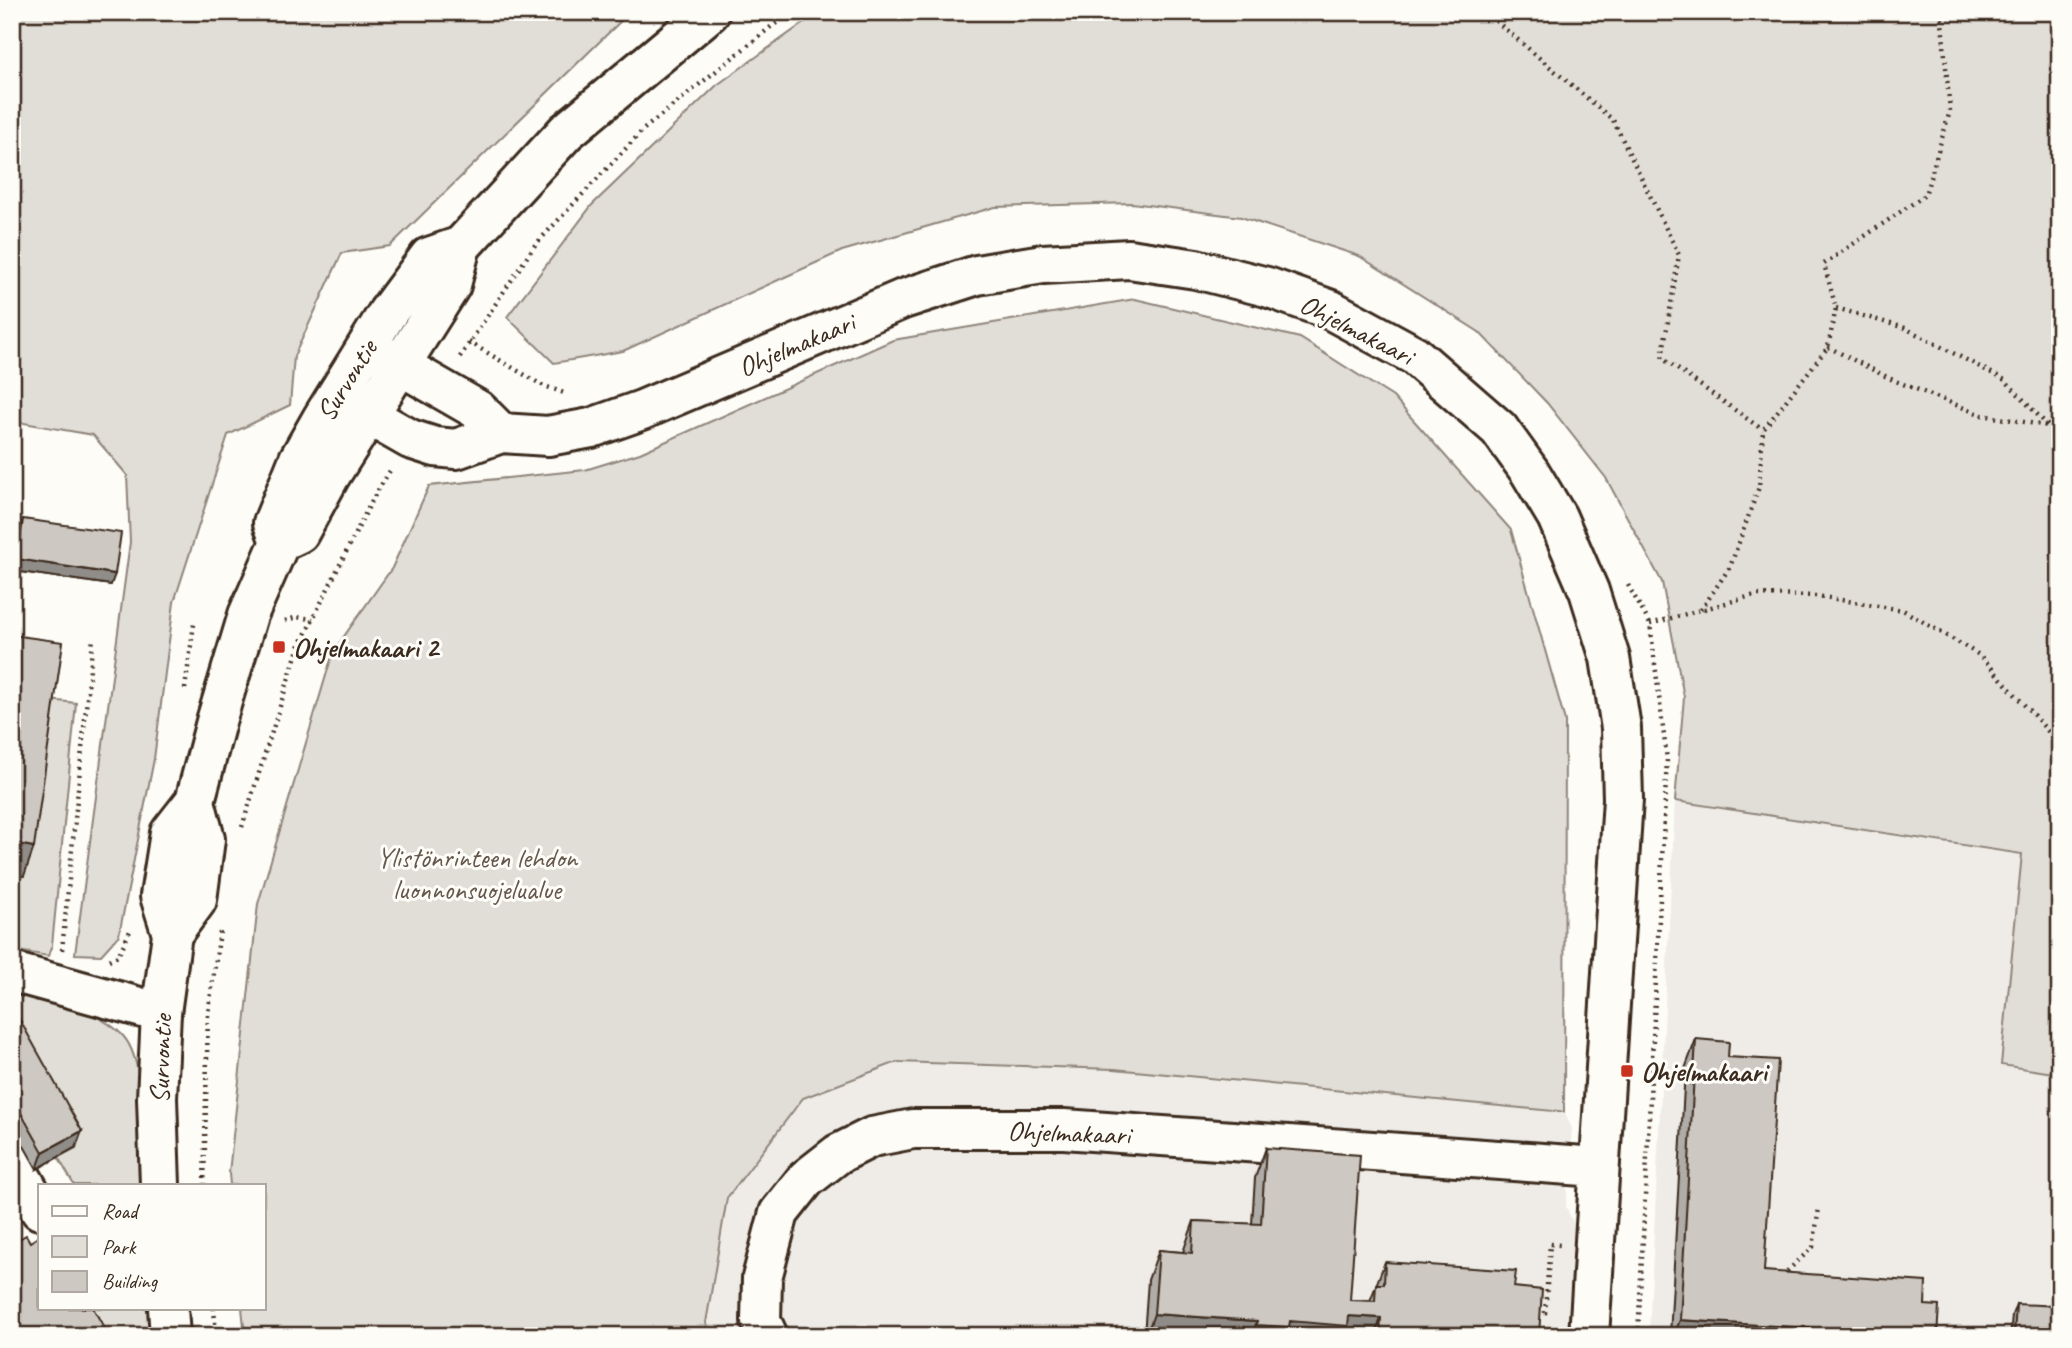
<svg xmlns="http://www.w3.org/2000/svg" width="2072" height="1348" font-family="Caveat,sans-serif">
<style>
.built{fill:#efece7}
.green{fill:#e1ded7;stroke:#8e847a;stroke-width:2}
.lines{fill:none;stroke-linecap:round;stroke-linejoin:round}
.minor-casing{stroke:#3b2a1e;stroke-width:44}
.major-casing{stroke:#3b2a1e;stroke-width:44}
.path{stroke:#3b2a1e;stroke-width:4.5;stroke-dasharray:2 5;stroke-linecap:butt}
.minor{stroke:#fdfcf7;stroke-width:38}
.major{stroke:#fdfcf7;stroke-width:38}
.wall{fill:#b0aca7;stroke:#3b2a1e;stroke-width:2}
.shaded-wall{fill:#908c88;stroke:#3b2a1e;stroke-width:2}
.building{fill:#cdc8c2;stroke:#3b2a1e;stroke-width:2}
.poi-dot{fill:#c8321e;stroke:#fdfcf7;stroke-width:2.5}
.labels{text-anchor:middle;stroke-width:6;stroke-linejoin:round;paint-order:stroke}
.street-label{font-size:28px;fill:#3b2a1e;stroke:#fdfcf7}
.poi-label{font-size:28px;font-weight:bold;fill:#3b2a1e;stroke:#fdfcf7;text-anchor:start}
.park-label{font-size:28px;fill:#64574c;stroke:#fdfcf7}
</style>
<rect width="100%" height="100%" fill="#fdfcf7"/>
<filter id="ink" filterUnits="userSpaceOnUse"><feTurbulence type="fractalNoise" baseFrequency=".0143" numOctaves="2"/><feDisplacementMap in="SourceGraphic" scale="14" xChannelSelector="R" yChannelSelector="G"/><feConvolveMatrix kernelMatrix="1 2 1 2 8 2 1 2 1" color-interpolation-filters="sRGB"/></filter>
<g filter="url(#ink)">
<!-- built -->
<path class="built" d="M1675,801L2022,854L2001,1065L2060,1074V1336H1649Z
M897,1062L1114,1069L1564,1112L1572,1128L1566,1207L1575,1226L1576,1247L1569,1336H711L706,1323L727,1198L803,1098Z"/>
<!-- green -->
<path class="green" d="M12,12H630L390,246L342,253L294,356L290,405L228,435L174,602L154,759L119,935L101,955L75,954L130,542L127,475L93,435L12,421Z
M819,12H2060V1074L2001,1065L2022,854L1675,801L1684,697L1662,582L1606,478L1547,403L1479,332L1359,256L1241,217L1132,203L995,207L842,251L623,351L554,363L507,317L592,205L717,85Z
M1135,299L1300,338L1393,397L1511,530L1565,721L1564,1112L1114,1069L897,1062L803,1098L727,1198L706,1323L711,1336H245L242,1308H264V1185H230L229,1173L258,904L333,652L392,568L429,486L585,470L640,453L893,340Z
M49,700L76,703L52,945L48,956L12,950V875Z
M12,986C43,994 104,1013 124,1037C147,1064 144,1149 147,1185H74L58,1157L76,1148L12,1034Z
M66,1308H155L157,1336H82Z"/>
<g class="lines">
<!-- minor casing -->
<g class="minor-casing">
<path id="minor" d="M372,349L478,410L501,433
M338,398L410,439L435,447L456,449L501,433L548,436L591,428L642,410L903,299L977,275L1043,264L1129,259L1196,269L1267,287L1331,310L1414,355L1499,429L1530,472L1557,517L1589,591L1610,658L1621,728L1623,799L1589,1336
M12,972L161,1013
M12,1161L40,1210
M768,1336L761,1321L762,1278L779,1213L806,1179L838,1154L872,1137L913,1129H1064L1598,1167"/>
</g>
<!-- major casing -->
<g class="major-casing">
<path id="major" d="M280,542L273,523L299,459L323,417L388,312L429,257L461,246L566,132L710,12
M172,934L197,900L205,839L195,801
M160,1185L157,1098L161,1013L172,934L160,896L170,833L195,801L217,718L248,615L280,542L299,533L330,476L451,285L461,246
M168,1308L170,1336"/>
</g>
<!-- path -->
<path class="path" d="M1485,12L1613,120L1679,255L1662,358L1763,430
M1836,308L1905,328L2005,380L2049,427L2060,435
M469,342L542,385L567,394
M1828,347L1893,380L1982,415L2048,426
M460,357L535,245L581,196L644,129L772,26L793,12
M1628,585L1650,624L1667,760L1638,1336
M1701,610L1730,567L1759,487L1763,430L1828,347L1836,308L1824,264L1925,195L1950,111L1941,12
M285,621L297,617L313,619
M1650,624L1755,595L1817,596L1903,610L1981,656L2060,745
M185,689L194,624
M242,827L298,649L372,500L391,469
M62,950L93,638
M109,960L118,956L131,929
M204,1185L208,1014L220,932
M1782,1276L1813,1247L1819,1208
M214,1308L216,1336
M1538,1312L1545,1313L1550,1244L1560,1245"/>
<!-- minor -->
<use href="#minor" class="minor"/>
<!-- major -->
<use href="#major" class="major"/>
</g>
<!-- wall -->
<path class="wall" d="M23,519L111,585L13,571L19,530Z
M12,1006L76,1147L37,1169L12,1125Z
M1696,1039L1728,1057L1764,1271L1925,1305L1937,1336H1670L1685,1069Z
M1266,1148L1350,1300L1370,1301L1385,1262L1514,1287L1539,1336H1144L1148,1280L1159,1250L1183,1252L1194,1221L1252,1224L1255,1178Z
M2016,1304L2060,1336H2010L2012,1315Z"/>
<!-- shaded-wall -->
<path class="shaded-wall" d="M17,559L115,574L111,585L13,571Z
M12,843L34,847L24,876L12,875Z
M82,1131L76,1147L37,1169L43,1152Z
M1154,1314L1257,1321L1252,1336H1146Z
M1349,1316L1381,1318L1375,1336H1252L1256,1325Z
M1680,1320L1934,1336H1674Z"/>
<!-- building -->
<path class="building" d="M23,519L121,533L115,574L17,559Z
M12,635L63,642L34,847L12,843Z
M12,1006L82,1131L43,1152L12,1097Z
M1696,1039L1729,1042L1728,1057L1778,1060L1764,1271L1926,1282L1925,1305L1939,1306L1937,1336L1680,1320Z
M1266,1148L1360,1155L1350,1300L1375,1301L1376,1284H1384L1385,1262L1516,1271L1514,1287L1542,1290L1539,1335L1380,1336L1381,1318L1349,1316L1348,1326L1290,1321L1289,1327L1256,1325L1257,1321L1154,1314L1159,1250L1192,1253L1194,1221L1261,1224Z
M26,1235L30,1242L38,1237L40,1240V1308H93L109,1336H12V1243Z
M2016,1304L2060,1306V1336H2014Z"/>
</g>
<!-- markers -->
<g class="poi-dot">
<rect x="272" y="640" width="14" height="14" rx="3.5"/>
<rect x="1620" y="1064" width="14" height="14" rx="3.5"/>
</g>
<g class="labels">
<!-- street labels -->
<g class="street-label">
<text transform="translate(1357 329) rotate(27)" y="10">Ohjelmakaari</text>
<text transform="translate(796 344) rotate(-23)" y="10">Ohjelmakaari</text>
<text transform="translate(346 380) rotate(-58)" y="10">Survontie</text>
<text transform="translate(160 1059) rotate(-88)" y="10">Survontie</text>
<text transform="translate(1069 1132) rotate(2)" y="10">Ohjelmakaari</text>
</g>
<!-- poi labels -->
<g class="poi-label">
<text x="293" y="657">Ohjelmakaari 2</text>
<text x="1641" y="1081">Ohjelmakaari</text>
</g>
<!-- park labels -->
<g class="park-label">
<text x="477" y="867">Ylistönrinteen lehdon<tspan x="477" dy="32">luonnonsuojelualue</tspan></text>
</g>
</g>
<!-- margin -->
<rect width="2072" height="1348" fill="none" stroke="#fdfcf7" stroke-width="42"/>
<rect x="21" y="21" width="2030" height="1306" fill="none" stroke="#3b2a1e" stroke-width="2.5" filter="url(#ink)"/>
<!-- legend -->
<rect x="38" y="1184" width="228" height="126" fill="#fdfcf7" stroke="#afa8a0" stroke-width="2"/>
<rect x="52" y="1206" width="35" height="10" fill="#fdfcf7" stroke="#afa8a0" stroke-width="2"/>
<text x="102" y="1218" font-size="21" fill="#3b2a1e">Road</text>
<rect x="52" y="1236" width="35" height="21" fill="#e1ded7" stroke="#afa8a0" stroke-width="2"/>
<text x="102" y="1254" font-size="21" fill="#3b2a1e">Park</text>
<rect x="52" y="1271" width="35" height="21" fill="#cdc8c2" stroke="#afa8a0" stroke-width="2"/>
<text x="102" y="1288" font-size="21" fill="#3b2a1e">Building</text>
</svg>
